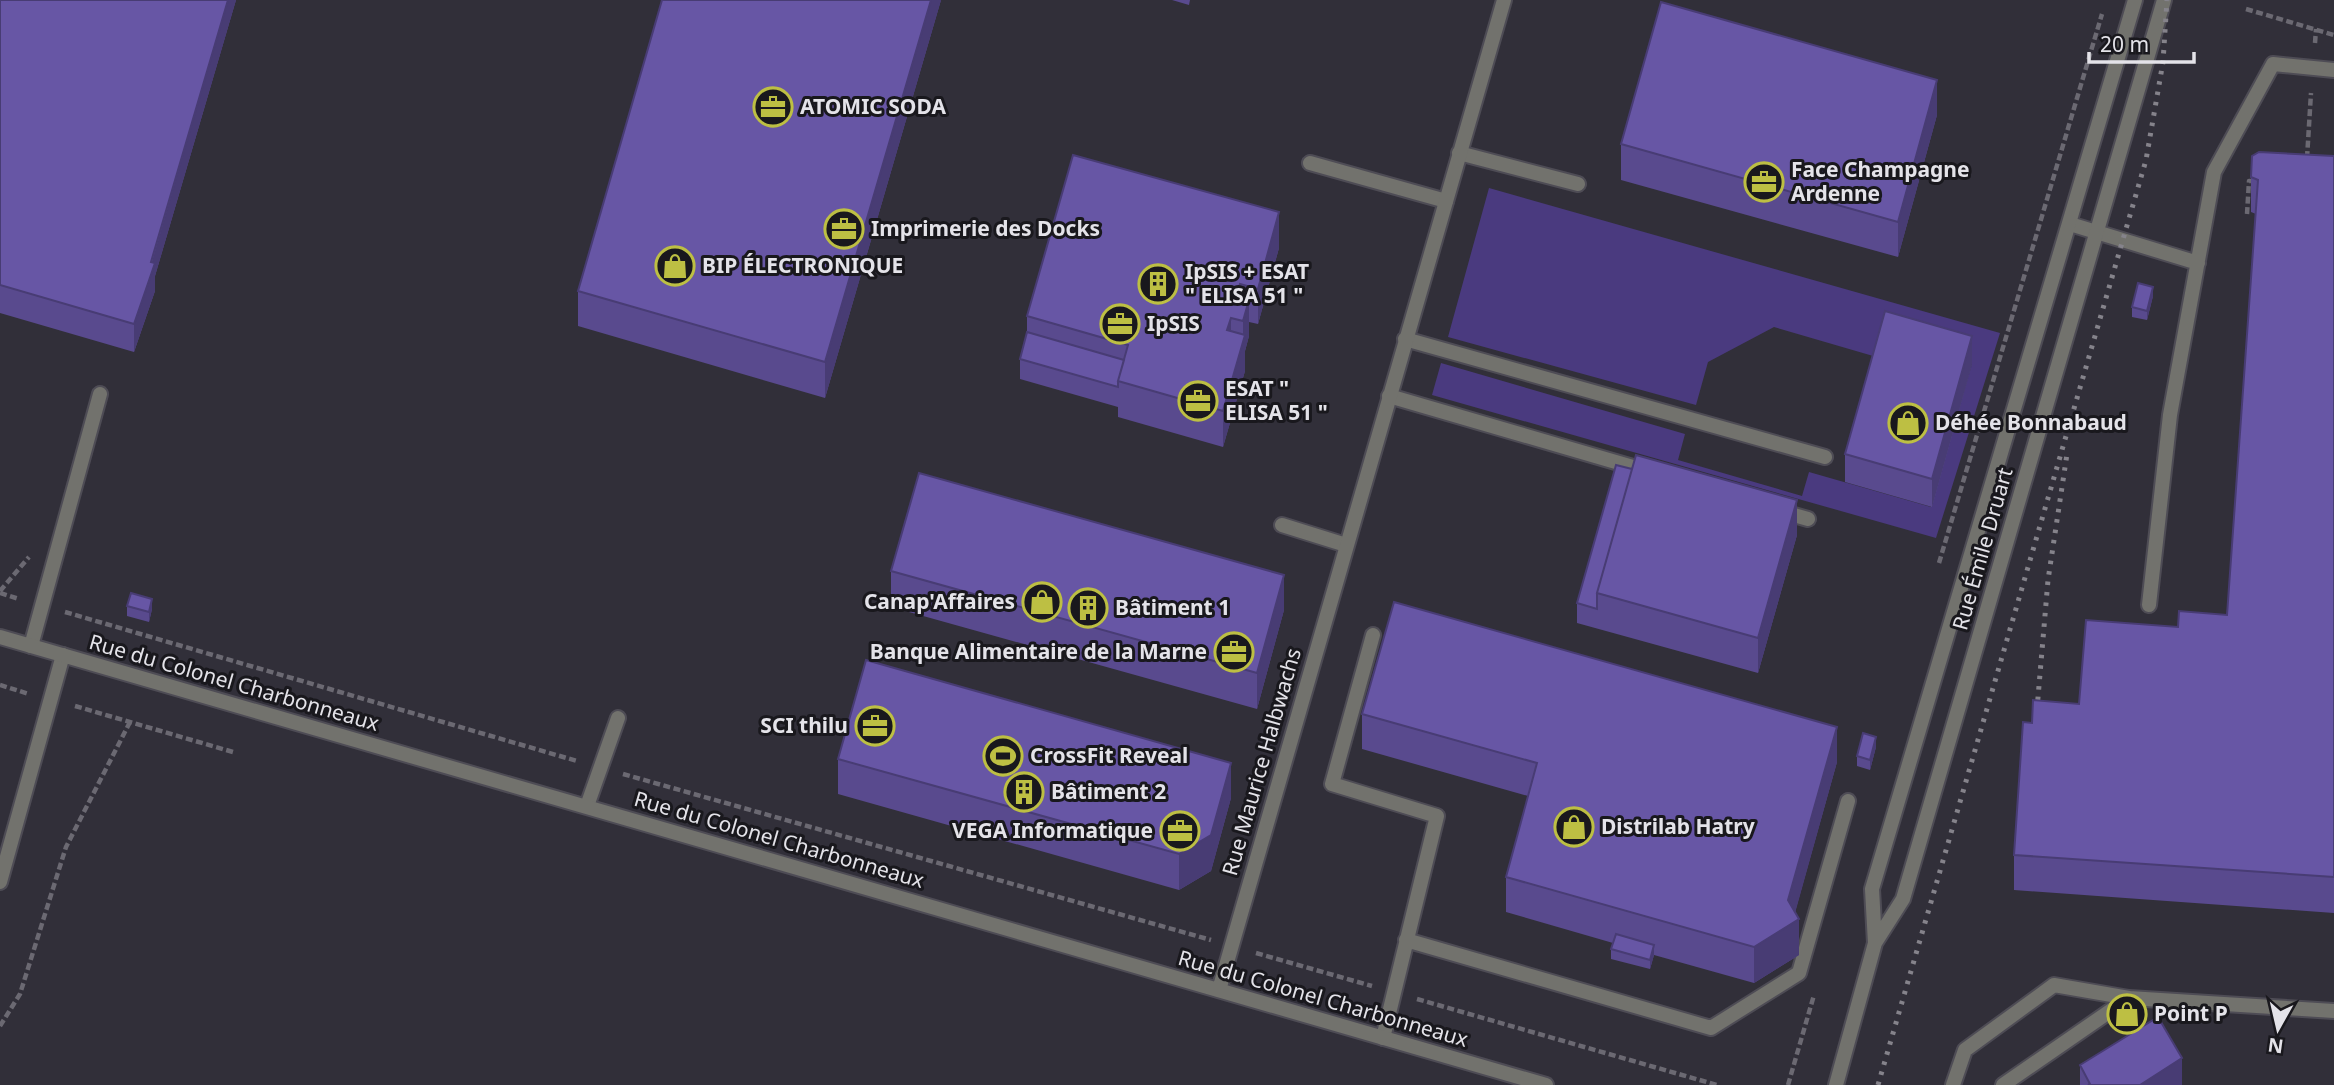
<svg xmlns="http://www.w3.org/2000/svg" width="2334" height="1085" font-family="'Noto Sans',sans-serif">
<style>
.green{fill:#4a3a7f}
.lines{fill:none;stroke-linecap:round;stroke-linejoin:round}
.lane-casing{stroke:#4e4c55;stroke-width:18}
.street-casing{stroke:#4e4c55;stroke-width:18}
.path{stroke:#6b6972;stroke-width:4.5;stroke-dasharray:7 3.5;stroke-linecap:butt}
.lane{stroke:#72726d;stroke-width:14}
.street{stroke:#72726d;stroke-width:14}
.rail{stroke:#85838b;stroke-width:5;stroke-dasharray:3.5 7;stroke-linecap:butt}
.wall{fill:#594a8e}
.shaded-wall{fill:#483c74}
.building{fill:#6756a5;stroke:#483c74;stroke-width:2}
.labels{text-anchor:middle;stroke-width:6;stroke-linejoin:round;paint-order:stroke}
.poi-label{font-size:21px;font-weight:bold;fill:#e4e3e9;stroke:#19181d;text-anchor:start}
.street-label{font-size:21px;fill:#e4e3e9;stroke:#19181d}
</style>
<rect width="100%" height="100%" fill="#312f39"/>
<!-- green -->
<path class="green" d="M1489,188L2000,333L1936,538L1432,395L1441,363L1685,434L1678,460L1802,496L1809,472L1931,507L1972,364L1880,358L1774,327L1708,362L1696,405L1448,337Z"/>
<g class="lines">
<!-- lane casing -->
<g class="lane-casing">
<path id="lane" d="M1459,153L1578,184
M1310,163L1446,201
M2070,224L2198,263
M1405,339L1825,457
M1389,396L1650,472
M1780,511L1808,519
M1282,525L1346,545
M2149,605L2170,415L2214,172L2273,64L2334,70
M1373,635L1332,784L1437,816L1383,1038
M31,646L100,394
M587,806L618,718
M0,882L63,655
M1406,940L1711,1028L1799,973L1848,801
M1953,1085L1965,1050L2054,985L2129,998L2334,1011
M2003,1085L2129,998"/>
</g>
<!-- street casing -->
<g class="street-casing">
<path id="street" d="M0,637L1546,1085
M1875,943L1872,889L2135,0
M1219,990L1504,0
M1836,1085L1875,943L1903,899L2164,0"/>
</g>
<!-- path -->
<path class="path" d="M2246,9L2334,35
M2315,43L2316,29
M2307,158L2311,93
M2247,214L2249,181H2256
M1939,563L2102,14
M0,591L29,557
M0,593L19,599
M65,612L577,761
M0,685L29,694
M75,706L233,752
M623,774L1211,940
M1256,953L1372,986
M1417,999L1717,1085
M0,1026L20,994L66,847L130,722
M1788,1085L1814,995"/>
<!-- lane -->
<use href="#lane" class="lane"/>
<!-- street -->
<use href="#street" class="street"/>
<!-- rail -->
<path class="rail" d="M2036,721L2048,580L2067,454
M1878,1085L2146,160L2163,62L2167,0"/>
</g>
<!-- wall -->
<path class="wall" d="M0,0H236L155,276V291L134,352L0,313Z
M941,0L825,398L578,326V291Z
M1172,0H1190L1189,5Z
M1937,115L1898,257L1621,180V144Z
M2334,156V913L2014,890V855L2032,723L2079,704L2178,627L2227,615L2256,214L2251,212V177Z
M1279,248L1258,324L1249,322V336L1245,351V371L1223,447L1118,417V407L1020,379V359L1027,332V316Z
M2153,296L2147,320L2132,317V307Z
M1972,364L1932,507L1845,482V454Z
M1616,465L1797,535L1758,673L1577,623V603Z
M891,571L1284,610L1257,709L891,607Z
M127,606L152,609L149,622L127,616Z
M1362,714L1837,762L1795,912L1799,955L1754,983L1654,955L1650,969L1611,959V949L1613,943L1506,912V877L1528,796L1362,749Z
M1876,747L1870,770L1857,766V756Z
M838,759L1231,798L1211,871L1179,890L838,794Z
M2080,1065L2182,1085H2080Z"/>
<!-- shaded-wall -->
<path class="shaded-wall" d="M228,0H236L155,276V291L134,352V324Z
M931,0H941L825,398V362Z
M1937,80V115L1898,257V222Z
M1279,212V248L1258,324V289Z
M1240,284V320L1236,297Z
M2153,287V296L2147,320V311Z
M1249,300V336L1245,351V371L1223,447V411L1243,340V321Z
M1231,318V353L1227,330Z
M1972,336V364L1932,507V479Z
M1797,500V535L1758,673V638Z
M1284,575V610L1257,709V673Z
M152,599V609L149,622V612Z
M1837,727V762L1792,924L1799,919V955L1754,983V947Z
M1876,737V747L1870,770V760Z
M1231,763V798L1211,871L1179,890V854Z
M1654,945V955L1650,969V960Z
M2182,1058V1085H2140Z"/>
<!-- building -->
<path class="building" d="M0,0H228L151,262L155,263L134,324L0,285Z
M662,0H931L825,362L578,291Z
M1661,2L1937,80L1898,222L1621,144Z
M2259,152L2334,156V877L2014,855L2023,722L2032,723L2033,700L2079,704L2086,620L2178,627L2179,611L2227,615L2258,180L2251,177L2252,156Z
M1073,155L1279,212L1258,289L1240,284L1236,297L1249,300L1243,321L1231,318L1227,330L1245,335L1223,411L1118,381L1128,345L1027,316Z
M2138,283L2153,287L2147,311L2132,307Z
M1885,311L1972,336L1932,479L1845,454Z
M1027,332L1124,360L1118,381V387L1020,359Z
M1636,455L1797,500L1758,638L1597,593Z
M1616,465L1632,469L1597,593V609L1577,603Z
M919,473L1284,575L1257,673L891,571Z
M131,593L152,599L149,612L127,606Z
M1394,602L1837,727L1788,900L1799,919L1754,947L1506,877L1537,763L1362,714Z
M866,660L1231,763L1211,835L1179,854L838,759Z
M1863,733L1876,737L1870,760L1857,756Z
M1616,934L1654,945L1650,960L1611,949Z
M2158,1017L2182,1058L2140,1085H2088L2090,1084L2080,1065Z"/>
<!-- icons -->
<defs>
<g id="office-ring" transform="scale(2.0125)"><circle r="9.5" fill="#19181d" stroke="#bdbf43" stroke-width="1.5"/><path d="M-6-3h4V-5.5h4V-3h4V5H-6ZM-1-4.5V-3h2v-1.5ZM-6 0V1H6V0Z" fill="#bdbf43"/></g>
<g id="shop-ring" transform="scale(2.0125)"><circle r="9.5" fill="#19181d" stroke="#bdbf43" stroke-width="1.5"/><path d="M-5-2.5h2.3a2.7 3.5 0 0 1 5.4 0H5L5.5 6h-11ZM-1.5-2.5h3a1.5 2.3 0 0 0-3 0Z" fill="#bdbf43"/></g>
<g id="building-ring" transform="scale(2.0125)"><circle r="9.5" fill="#19181d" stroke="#bdbf43" stroke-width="1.5"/><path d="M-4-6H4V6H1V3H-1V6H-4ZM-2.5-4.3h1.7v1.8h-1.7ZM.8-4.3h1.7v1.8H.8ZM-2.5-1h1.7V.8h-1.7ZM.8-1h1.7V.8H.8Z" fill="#bdbf43"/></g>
<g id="stadium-ring" transform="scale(2.0125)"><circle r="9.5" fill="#19181d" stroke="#bdbf43" stroke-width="1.5"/><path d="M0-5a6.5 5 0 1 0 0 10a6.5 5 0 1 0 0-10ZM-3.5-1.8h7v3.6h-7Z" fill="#bdbf43"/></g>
</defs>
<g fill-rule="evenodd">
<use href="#office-ring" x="773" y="107"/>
<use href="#office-ring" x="1764" y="182"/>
<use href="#office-ring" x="844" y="229"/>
<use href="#shop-ring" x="675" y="266"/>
<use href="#building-ring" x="1158" y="284"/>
<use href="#office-ring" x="1120" y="324"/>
<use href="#office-ring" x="1198" y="401"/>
<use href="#shop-ring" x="1908" y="423"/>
<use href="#shop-ring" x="1042" y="602"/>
<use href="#building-ring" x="1088" y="608"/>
<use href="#office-ring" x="1234" y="652"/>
<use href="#office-ring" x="875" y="726"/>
<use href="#stadium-ring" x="1003" y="756"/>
<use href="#building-ring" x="1024" y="792"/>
<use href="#shop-ring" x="1574" y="827"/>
<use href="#office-ring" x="1180" y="831"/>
<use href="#shop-ring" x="2127" y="1014"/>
</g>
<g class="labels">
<!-- poi labels -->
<g class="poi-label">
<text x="800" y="114">ATOMIC SODA</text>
<text x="1791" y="177">Face Champagne<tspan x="1791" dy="24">Ardenne</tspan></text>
<text x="871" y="236">Imprimerie des Docks</text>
<text x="702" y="273">BIP ÉLECTRONIQUE</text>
<text x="1185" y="279">IpSIS + ESAT<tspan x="1185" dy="24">" ELISA 51 "</tspan></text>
<text x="1147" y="331">IpSIS</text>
<text x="1225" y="396">ESAT "<tspan x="1225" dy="24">ELISA 51 "</tspan></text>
<text x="1935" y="430">Déhée Bonnabaud</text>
<text x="1015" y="609" text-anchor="end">Canap'Affaires</text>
<text x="1115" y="615">Bâtiment 1</text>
<text x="1207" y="659" text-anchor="end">Banque Alimentaire de la Marne</text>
<text x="848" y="733" text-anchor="end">SCI thilu</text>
<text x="1030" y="763">CrossFit Reveal</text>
<text x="1051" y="799">Bâtiment 2</text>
<text x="1601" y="834">Distrilab Hatry</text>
<text x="1153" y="838" text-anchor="end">VEGA Informatique</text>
<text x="2154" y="1021">Point P</text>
</g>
<!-- street labels -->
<g class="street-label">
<text transform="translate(1983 549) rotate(-74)" y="7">Rue Émile Druart</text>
<text transform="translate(234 683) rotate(16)" y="7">Rue du Colonel Charbonneaux</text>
<text transform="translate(1262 762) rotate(-74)" y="7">Rue Maurice Halbwachs</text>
<text transform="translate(779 840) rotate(16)" y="7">Rue du Colonel Charbonneaux</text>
<text transform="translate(1323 999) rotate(16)" y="7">Rue du Colonel Charbonneaux</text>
</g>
</g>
<!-- north arrow -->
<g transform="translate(2278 1029) rotate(188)" stroke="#19181d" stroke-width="5" paint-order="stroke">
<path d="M0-5L12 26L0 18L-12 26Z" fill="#e4e3e9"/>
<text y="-10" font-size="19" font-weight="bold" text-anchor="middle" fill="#e4e3e9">N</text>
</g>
<!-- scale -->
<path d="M2089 52v10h105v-10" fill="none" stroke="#e4e3e9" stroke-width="3.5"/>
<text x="2100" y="52" font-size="21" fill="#e4e3e9" stroke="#19181d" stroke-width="5" paint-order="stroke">20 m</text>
</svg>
